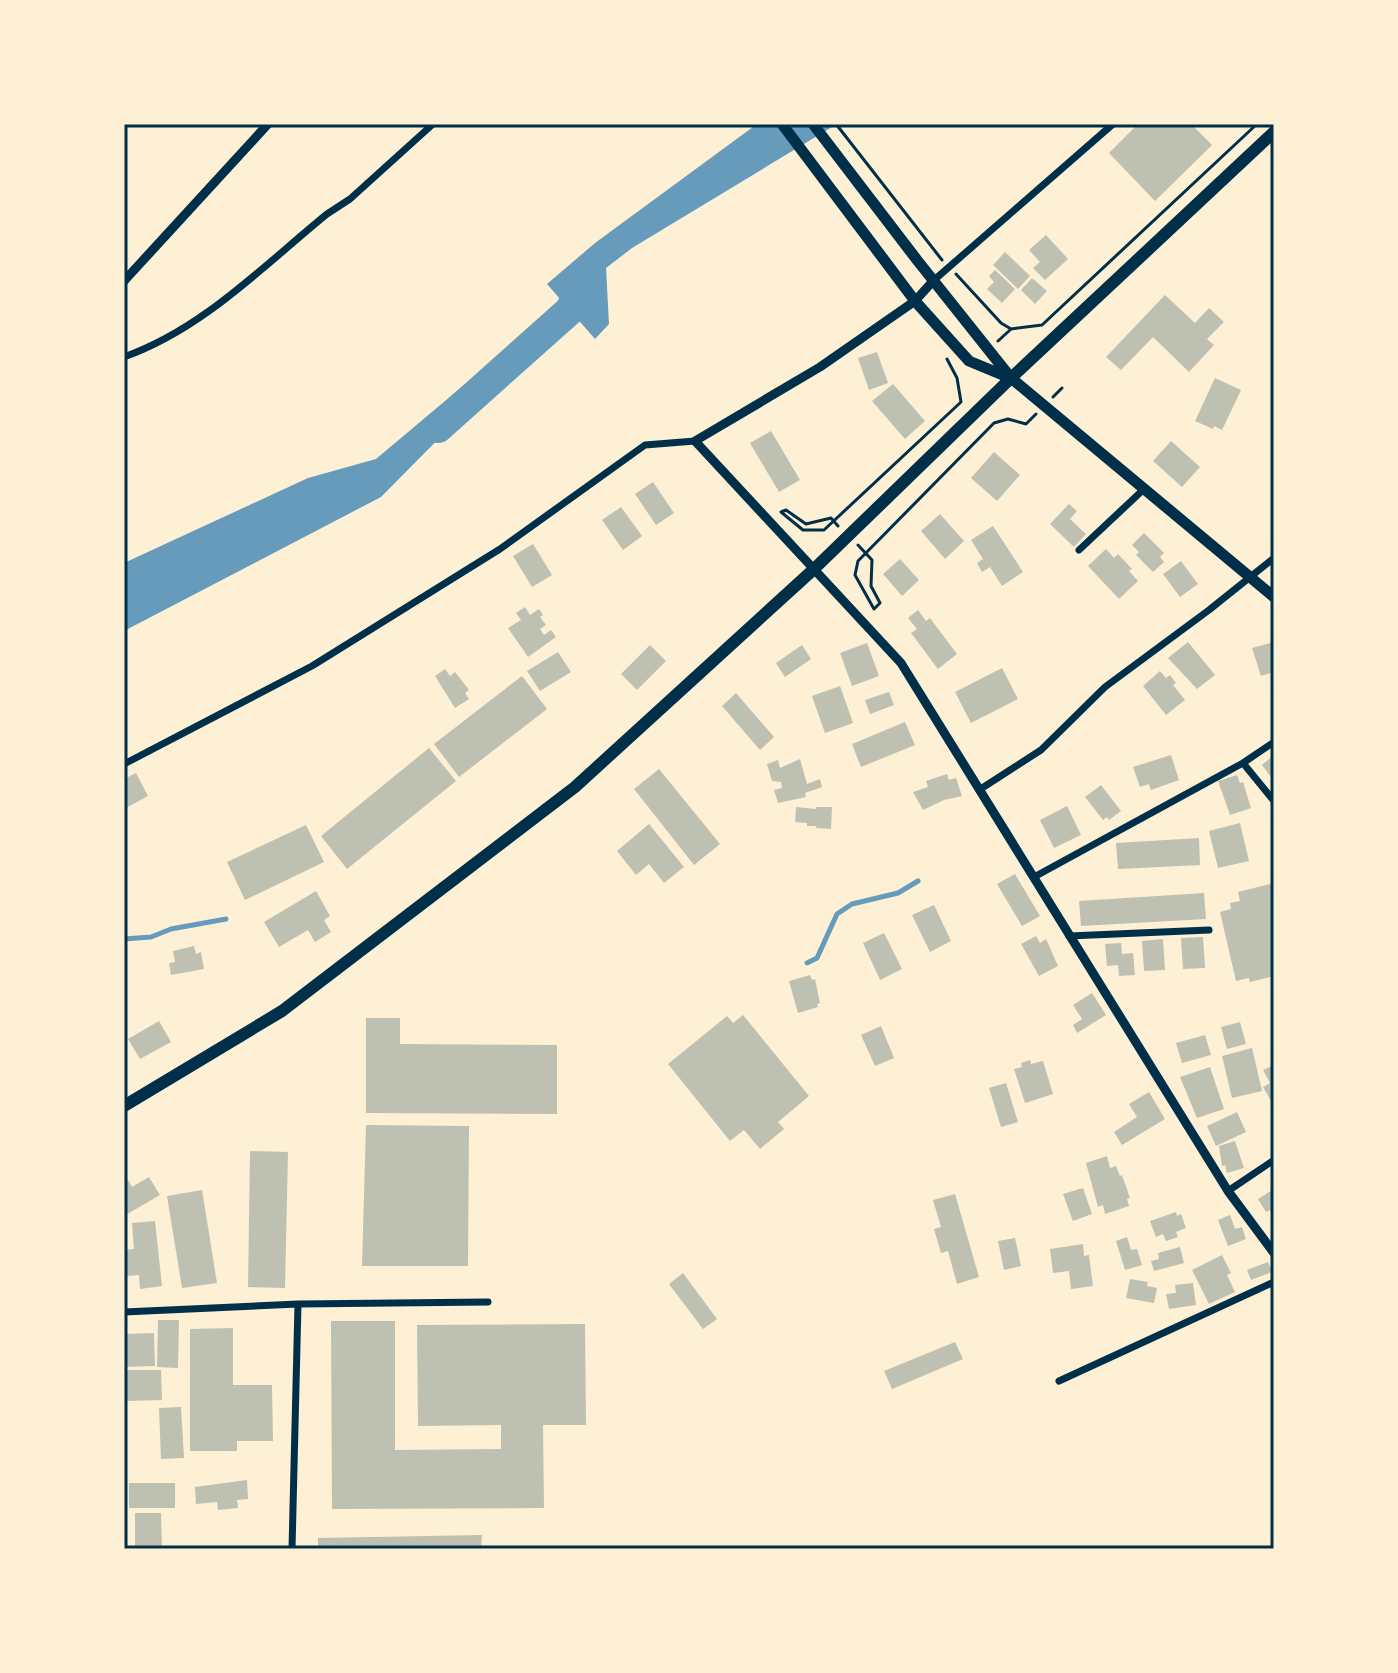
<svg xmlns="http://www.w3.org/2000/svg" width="1398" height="1673" font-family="'Source Sans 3',sans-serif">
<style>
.water{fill:#669bbc}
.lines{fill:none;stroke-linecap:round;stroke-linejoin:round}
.stream{stroke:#669bbc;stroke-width:5}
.river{stroke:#669bbc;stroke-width:30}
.building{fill:#bec0b2}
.path{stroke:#003049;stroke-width:3}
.minor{stroke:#003049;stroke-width:7}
.tertiary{stroke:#003049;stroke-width:9}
.primary{stroke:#003049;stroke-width:11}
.trunk{stroke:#003049;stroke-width:12}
.neatline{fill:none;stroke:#003049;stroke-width:3}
</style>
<rect width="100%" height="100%" fill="#fdf0d5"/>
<!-- water -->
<path class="water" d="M757,124H837L632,248L606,268L609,324L595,339L547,284L595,243Z
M464,385L470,407L381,497L124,631V563L308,478L376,459Z"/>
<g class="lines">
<!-- stream -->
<path class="stream" d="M124,939L151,937L171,929L226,919
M807,963L817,958L837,914L852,904L898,893L918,881"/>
<!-- river -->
<path class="river" d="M438,428L569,311L590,277"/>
</g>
<!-- building -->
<path class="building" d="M1138,124H1191L1212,145L1155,201L1109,153Z
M1046,235L1068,259L1045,280L1033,268L1040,262L1029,250Z
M1005,252L1030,276L1018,289L993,265Z
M995,270L1015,289L1002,303L987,289L994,282L989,276Z
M1032,278L1047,291L1035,304L1021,290Z
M1165,295L1195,323L1209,308L1224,322L1207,339L1214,345L1189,372L1153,337L1121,370L1106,357Z
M877,352L888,383L869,390L858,358Z
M1215,378L1241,390L1222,430L1214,426L1213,429L1195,421Z
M893,384L925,421L905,439L872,401Z
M771,431L800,480L779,492L750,443Z
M1171,441L1200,467L1182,487L1153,461Z
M994,452L1020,475L997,501L971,478Z
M653,482L674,513L656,525L635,494Z
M1069,504L1077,511L1070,519L1086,534L1074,547L1050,524Z
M621,507L642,536L623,550L602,520Z
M940,514L964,541L945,559L921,531Z
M993,526L1023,572L1002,586L990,567L982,572L977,563L983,559L971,540Z
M1144,533L1164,553L1160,557L1164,562L1153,572L1136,555L1139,552L1132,545Z
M533,544L552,575L532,587L513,556Z
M1106,549L1114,558L1118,554L1132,569L1129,571L1138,581L1119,599L1088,566Z
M900,559L919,580L902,596L883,574Z
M1181,561L1198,584L1180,597L1163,574Z
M525,607L530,615L539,609L543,615L540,617L546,625L540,629L544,635L551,630L556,637L528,657L508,628L521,620L516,613Z
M918,610L926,621L930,618L957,654L938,669L911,633L917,629L908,618Z
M1188,642L1215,675L1197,689L1168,658Z
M1274,642V672L1261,676L1252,648Z
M867,643L879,676L852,686L840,653Z
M650,645L666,661L637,690L621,674Z
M802,645L811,659L785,677L776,663Z
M558,652L571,672L540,691L527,671Z
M1002,668L1018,699L971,723L955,692Z
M445,669L450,676L455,672L469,690L465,693L469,699L455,708L435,676Z
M1160,671L1166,678L1170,675L1176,683L1173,685L1185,700L1166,715L1143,686Z
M522,676L547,709L459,777L434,744Z
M840,686L853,723L825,733L812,696Z
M889,692L894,705L870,714L865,700Z
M736,693L774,737L760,750L722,706Z
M905,722L915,745L861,767L852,744Z
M429,748L456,781L347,869L321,836Z
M1171,755L1179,780L1151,790L1149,784L1140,787L1133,767Z
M1274,755V781L1262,765Z
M800,759L807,784L820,779L822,787L805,793L806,797L778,803L774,790L782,788L781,782L772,781L767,764L778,760L780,768Z
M659,769L720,844L694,865L634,789Z
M136,773L148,796L124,809V779Z
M947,774L949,780L956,778L962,796L944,800L923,810L913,792L928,787L926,781Z
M1237,775L1240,783L1243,782L1251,808L1230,815L1218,781Z
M1101,785L1121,811L1109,820L1107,817L1103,820L1085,797Z
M1067,806L1081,835L1054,848L1040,820Z
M796,807L816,809V807H832L831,829L816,828V826H807V823L795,822Z
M1240,823L1249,861L1218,868L1209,831Z
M649,824L684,867L664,883L649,864L636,875L617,851Z
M306,825L324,862L245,900L227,862Z
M1199,838L1200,865L1118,869L1116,843Z
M1015,874L1040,916L1022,926L997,884Z
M1274,883V976L1250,982L1249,978L1236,981L1220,912L1231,909L1230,903L1240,901L1238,892Z
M316,891L330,916L324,920L331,932L315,942L308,930L279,947L264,922Z
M1204,893L1206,919L1081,926L1079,901Z
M934,905L951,941L930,952L912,915Z
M884,933L902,969L880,980L863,943Z
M1036,936L1040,943L1046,939L1058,966L1039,976L1021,944Z
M1203,937L1205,968L1183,969L1181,938Z
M1163,939L1165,970L1144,971L1142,941Z
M1121,943L1122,954L1133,953L1135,975L1119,976L1118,965L1107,966L1105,944Z
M194,946L196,954L201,952L204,969L171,975L169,963L175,962L173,951Z
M810,975L812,980L815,979L820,1003L817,1004L818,1007L798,1013L789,981Z
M1092,993L1106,1015L1077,1033L1073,1025L1082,1019L1073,1005Z
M743,1015L809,1096L778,1122L784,1129L760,1149L744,1130L730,1141L668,1064L727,1016L733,1023Z
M366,1018H400V1044L557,1045V1114L366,1113Z
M159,1021L171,1042L140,1059L128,1039Z
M1240,1022L1246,1044L1227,1049L1221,1027Z
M881,1026L894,1058L875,1066L861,1035Z
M1205,1035L1211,1055L1182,1063L1176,1043Z
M1252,1048L1262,1091L1232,1098L1222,1056Z
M1030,1060L1031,1064L1043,1061L1053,1094L1025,1103L1014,1069L1022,1067L1021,1063Z
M1274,1065V1106L1263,1087L1270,1083L1263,1070Z
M1210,1067L1224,1109L1197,1118L1180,1077Z
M1006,1083L1018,1122L1001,1127L989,1088Z
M1149,1092L1165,1119L1122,1145L1114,1132L1137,1117L1129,1104Z
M1237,1112L1246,1132L1216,1146L1207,1126Z
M366,1125L469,1126L468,1266H362Z
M1235,1141L1244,1168L1227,1173L1225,1165L1222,1166L1219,1146Z
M250,1151L288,1152L285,1288L248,1287Z
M1107,1156L1110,1168L1116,1166L1120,1176L1122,1175L1130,1198L1127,1199L1129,1206L1105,1214L1103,1205L1098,1207L1086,1163Z
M124,1173L132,1187L149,1177L160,1195L124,1216Z
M1083,1188L1092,1214L1073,1221L1063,1194Z
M1274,1189V1217L1270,1210L1266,1212L1258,1199Z
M202,1190L217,1283L182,1288L167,1196Z
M955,1194L979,1277L957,1284L948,1251L941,1253L934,1229L941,1227L933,1200Z
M1176,1212L1177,1216L1181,1214L1186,1228L1176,1232L1178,1237L1166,1241L1163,1234L1156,1237L1150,1221Z
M1230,1215L1235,1229L1242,1227L1246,1239L1228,1246L1218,1220Z
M155,1221L162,1286L140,1289L139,1275L126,1276L124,1250L134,1249L132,1223Z
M1127,1237L1131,1250L1137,1249L1142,1265L1125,1270L1116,1241Z
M1015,1238L1021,1266L1004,1270L998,1241Z
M1083,1244L1084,1256L1089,1255L1093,1286L1071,1289L1069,1271L1053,1273L1050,1249Z
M1180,1247L1184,1263L1154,1271L1151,1261L1159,1259L1158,1253Z
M1222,1255L1231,1273L1227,1275L1235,1292L1209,1304L1192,1270Z
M1268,1262L1272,1272L1251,1280L1247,1270Z
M683,1273L717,1319L703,1329L669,1284Z
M1130,1279L1148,1282L1147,1286L1157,1288L1154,1303L1126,1298Z
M1193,1283L1196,1305L1169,1309L1166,1294L1176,1293L1175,1285Z
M158,1320H179L178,1368L157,1367Z
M331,1321H395V1450L501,1449V1425L418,1426L417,1325L585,1324L586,1425H543L544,1508L332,1509Z
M233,1328V1385H272L273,1441H237V1451H190V1329Z
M154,1333L155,1366L124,1367V1334Z
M955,1342L963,1359L892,1389L884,1371Z
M126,1370H161L162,1400L127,1401Z
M181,1407L184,1458L161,1459L159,1408Z
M247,1480L248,1499L237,1500L238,1508L218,1510L217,1502L196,1504L195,1487Z
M129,1483H175V1508H129Z
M135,1513H161L162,1549H135Z
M482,1535L481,1549H318V1538Z"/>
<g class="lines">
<!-- path -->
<path class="path" d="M836,124L942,260
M956,274L1001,323L1011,329L1042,325L1257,124
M998,341L1010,330
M1053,397L1062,388
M786,510L781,512L803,530H824L961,402L957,378L947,359
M786,510L806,524L831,518L838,526
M858,545L872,560L871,586L880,603L874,609L855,575L858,561L994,423L1008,419L1026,424L1036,414"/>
<!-- minor -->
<path class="minor" d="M933,281L1113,124
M124,357C203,329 263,266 327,214L350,199L433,124
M1079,550L1144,489
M1243,763L1274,801
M124,764L312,666L500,549L645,445L695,441
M979,790L1041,750L1105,687L1209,610L1274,558
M1034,877L1243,763L1274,742
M1069,936L1209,930
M1228,1191L1274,1160
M124,1312L298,1304L488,1302
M1059,1381L1274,1282
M292,1549L298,1304"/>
<!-- tertiary -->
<path class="tertiary" d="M124,281L268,124
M933,281L915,301L820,367L695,441L901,663L1228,1191L1274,1253"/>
<!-- primary -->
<path class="primary" d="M782,124L915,301L969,361L1010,378
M813,124L917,260L1011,378L1274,597"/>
<!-- trunk -->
<path class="trunk" d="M124,1106L282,1011L575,787L814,569L1011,378L1274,132"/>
</g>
<!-- border -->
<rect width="1398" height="1673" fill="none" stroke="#fdf0d5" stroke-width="252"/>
<rect x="126" y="126" width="1146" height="1421" class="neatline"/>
</svg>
